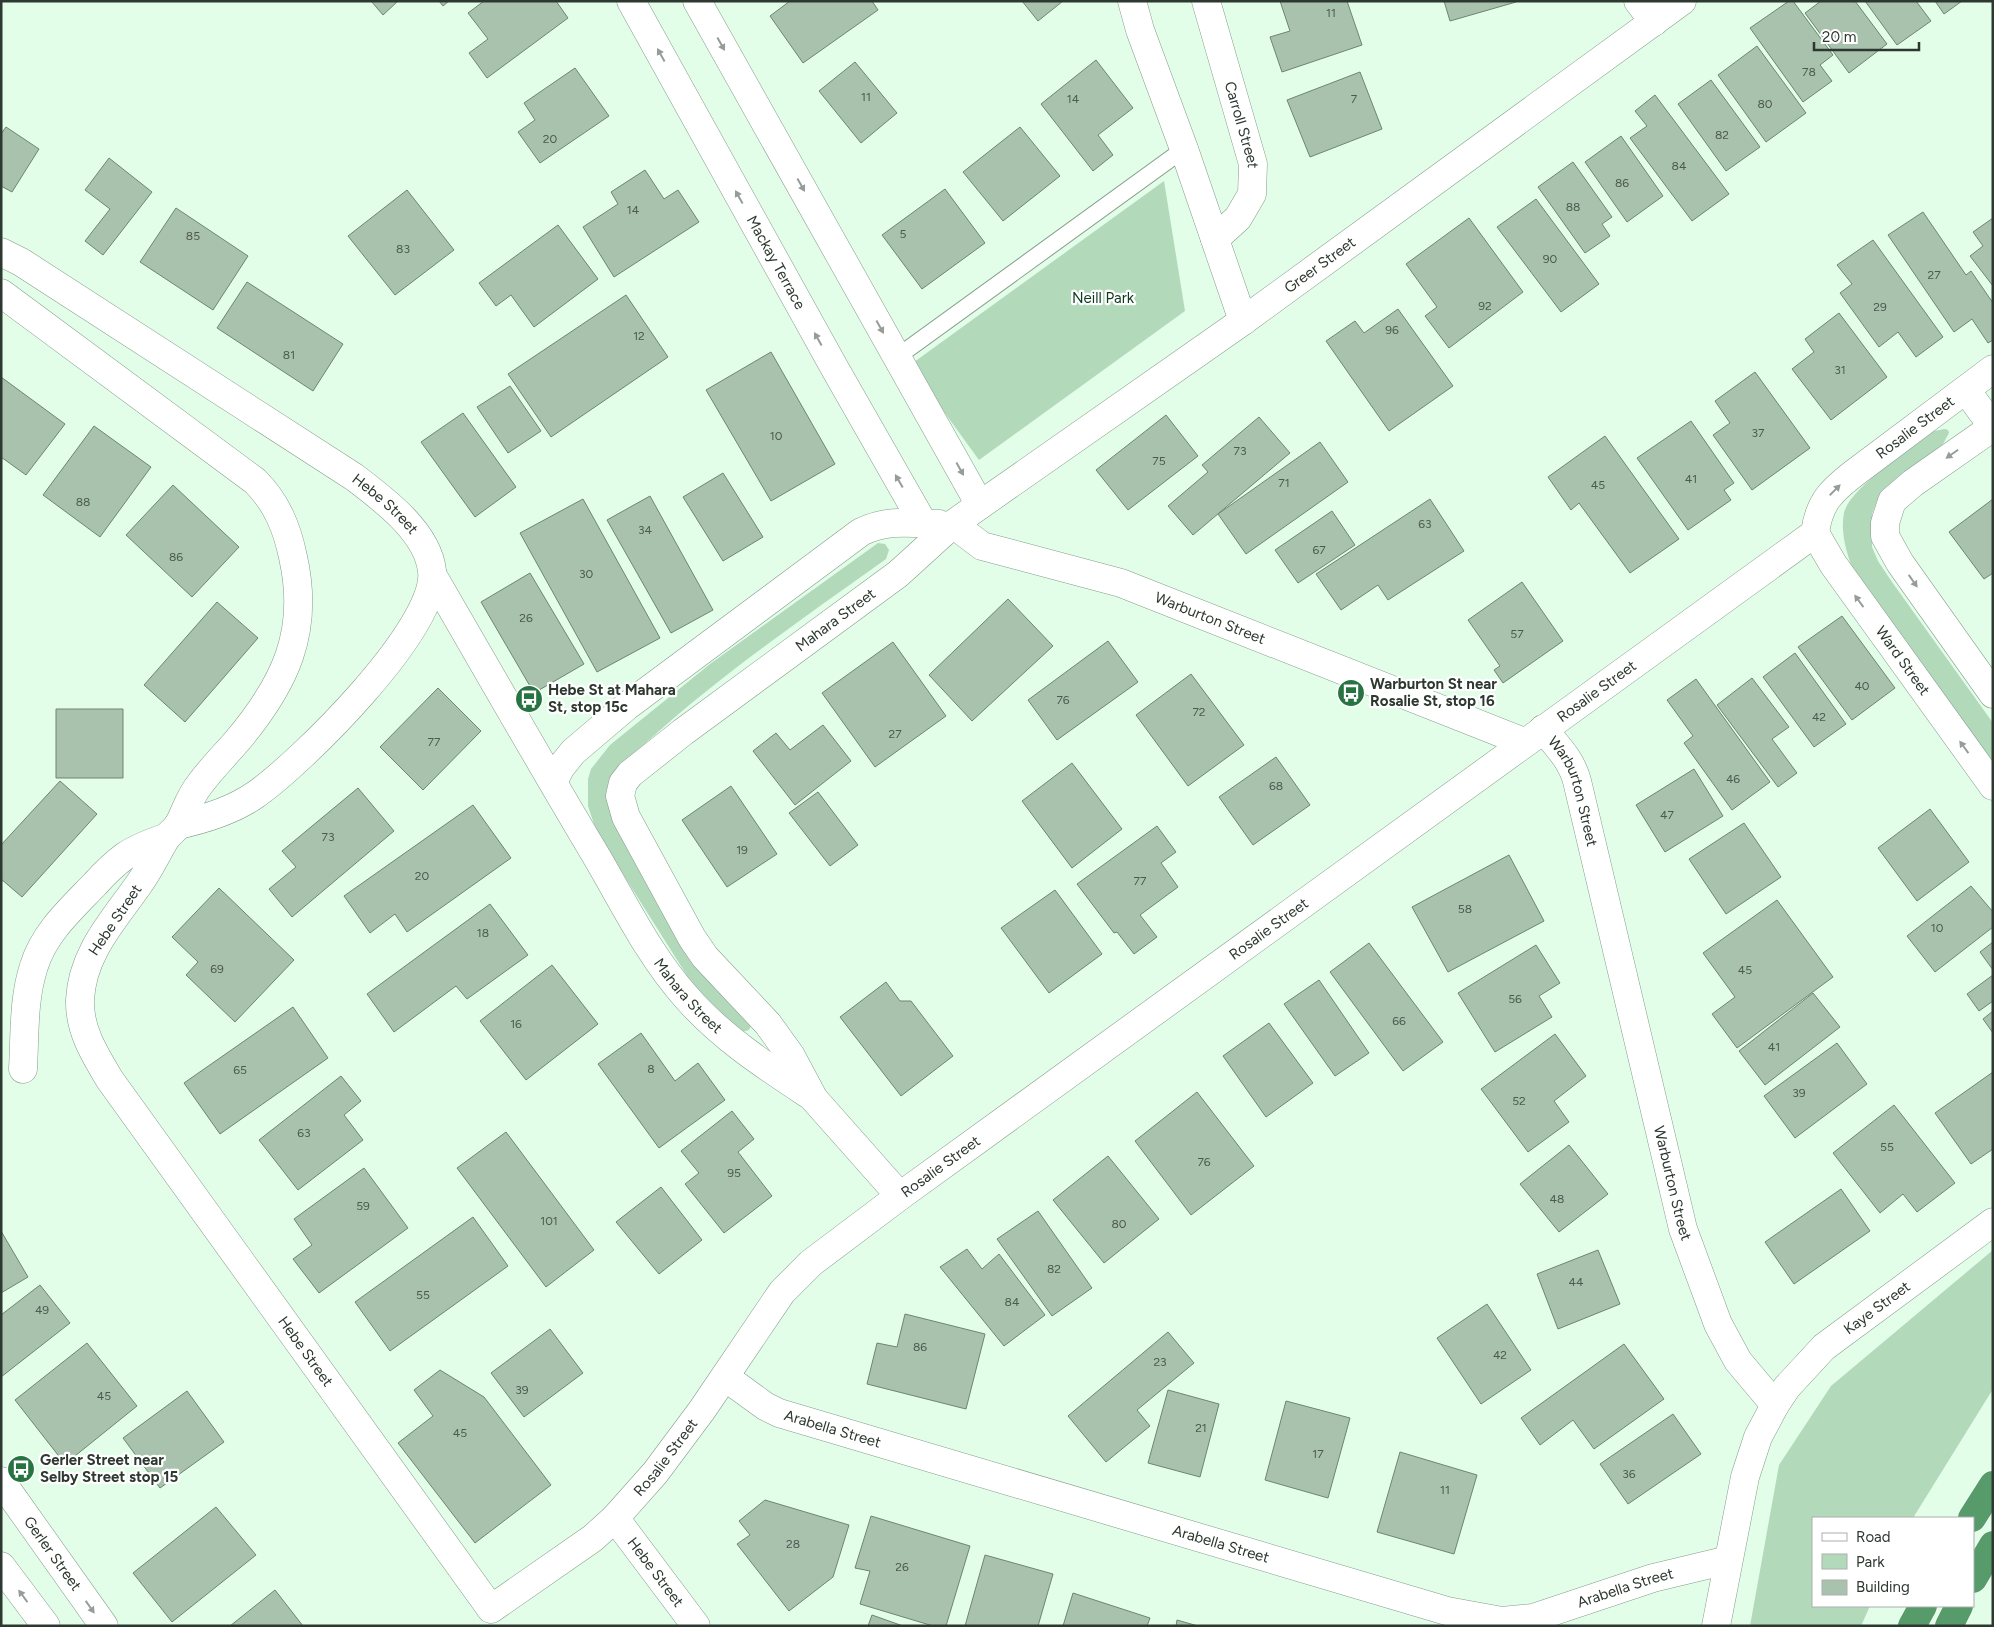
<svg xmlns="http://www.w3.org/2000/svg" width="1994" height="1627" font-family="Figtree,sans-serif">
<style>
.green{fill:#b3d9bb}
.building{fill:#a9c2ae;stroke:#6d8572}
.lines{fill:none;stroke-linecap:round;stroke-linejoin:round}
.lane-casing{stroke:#849d8a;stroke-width:18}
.street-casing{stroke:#849d8a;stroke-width:29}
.highway-casing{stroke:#fff;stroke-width:29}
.lane{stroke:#fff;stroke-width:16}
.street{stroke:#fff;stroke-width:28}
.highway{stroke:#579b6b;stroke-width:28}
.oneway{fill:#969c98}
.labels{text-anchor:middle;stroke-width:4.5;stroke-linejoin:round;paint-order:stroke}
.number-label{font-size:12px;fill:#4c5a50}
.street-label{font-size:15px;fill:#2d3830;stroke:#fff}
.park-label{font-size:15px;fill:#0d3b1e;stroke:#fff}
.poi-label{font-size:15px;font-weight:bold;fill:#2d3830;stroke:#fff;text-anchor:start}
</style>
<rect width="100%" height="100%" fill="#e2fde8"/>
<!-- green -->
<path class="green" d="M1164,181L1185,311L979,460L910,365Z
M1945,429L1948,430L1949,433L1943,444L1877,501L1872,514V547L1878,561L1892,582L1993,723V764L1854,573C1847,554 1840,533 1844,513C1850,487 1912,448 1934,431Z
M878,543L885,544L889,550L886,559C805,617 723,673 649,740C635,753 612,769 608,789L752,1023L749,1030L742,1032L736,1029L691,982L597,833L588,806V779L591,769L610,745L710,664Z
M1993,1250V1389L1913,1518H1813V1606H1870L1861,1626H1750L1779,1465L1831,1386Z"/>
<!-- building -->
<path class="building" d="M371,1H398L383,15Z
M439,1H449L443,6Z
M484,1H556L568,18L487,78L469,53L488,39L468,13Z
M790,1H872L878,10L803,63L770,16Z
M1022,1H1063L1038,21Z
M1280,1H1347L1362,45L1282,72L1270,37L1290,31Z
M1444,1H1515L1516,2L1450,21Z
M1789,1H1793L1833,55L1820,65L1832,81L1803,102L1750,28Z
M1821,1H1855L1887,44L1849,73L1805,13Z
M1865,1H1916L1931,21L1897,45Z
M1935,1H1962L1944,14Z
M1757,46L1806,113L1766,142L1718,75Z
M1096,60L1133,108L1098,135L1113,155L1093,171L1041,104Z
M855,62L897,113L861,143L819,91Z
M575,68L609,116L540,163L518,132L535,120L524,103Z
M1360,72L1382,129L1310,157L1287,100Z
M1711,80L1760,147L1726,171L1678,104Z
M1655,95L1729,194L1692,221L1630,138L1647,126L1635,111Z
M6,127L39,149L12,192L1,186V134Z
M1020,127L1060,176L1003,221L963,172Z
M1621,136L1663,196L1627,222L1585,162Z
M109,158L152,192L103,255L85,241L110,209L85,190Z
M1573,162L1612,217L1602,224L1610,236L1585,253L1538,187Z
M645,170L664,199L678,190L699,222L614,277L583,227L618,204L611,192Z
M945,189L985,243L922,289L882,235Z
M407,190L454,250L395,295L348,236Z
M1536,199L1599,284L1561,312L1497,227Z
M176,208L248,256L213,310L140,262Z
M1923,212L1966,275L1971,271L1993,303V340L1988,343L1972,319L1954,332L1888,235Z
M1469,218L1523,292L1449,348L1425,316L1437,307L1406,264Z
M1993,218V286L1970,256L1983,246L1973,232Z
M558,225L598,279L534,327L511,295L496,306L479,283Z
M1873,240L1943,337L1916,357L1898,332L1879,347L1840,293L1852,284L1837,265Z
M247,282L343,344L313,391L217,328Z
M626,295L668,357L551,437L508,374Z
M1398,309L1453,386L1389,431L1326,341L1355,321L1364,333Z
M1839,313L1887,377L1831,420L1792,369L1814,352L1805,339Z
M771,352L835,464L771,501L706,390Z
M1755,372L1810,448L1752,490L1713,435L1730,423L1715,401Z
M1,377L65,424L26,475L1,457Z
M510,386L541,431L508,453L477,407Z
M463,413L516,487L475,517L421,442Z
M1166,415L1198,456L1128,510L1096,470Z
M1259,417L1290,453L1193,535L1168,506L1208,472L1202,465Z
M1691,421L1734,483L1724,490L1731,500L1688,530L1637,458Z
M94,426L151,467L100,537L43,495Z
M1605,436L1679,539L1630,573L1579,503L1571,510L1548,477Z
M1320,442L1348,482L1246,554L1218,514Z
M723,473L763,537L723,561L683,497Z
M173,485L239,547L192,597L126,535Z
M650,496L713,610L671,633L607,520Z
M583,499L660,638L597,672L520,533Z
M1430,499L1464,551L1388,600L1378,585L1341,610L1316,574Z
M1993,499V573L1984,579L1949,532Z
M1332,511L1355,545L1298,583L1275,550Z
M530,573L584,664L534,693L481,602Z
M1522,582L1563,641L1503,683L1494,670L1500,666L1468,620Z
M1008,599L1053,646L972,721L929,675Z
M217,602L258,638L185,722L144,685Z
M1842,616L1895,688L1852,720L1798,647Z
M1108,641L1138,682L1057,740L1028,700Z
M893,642L946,716L875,767L822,693Z
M1795,653L1846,724L1814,747L1763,677Z
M1191,674L1244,745L1188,786L1136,715Z
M1752,678L1789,727L1772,739L1797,773L1778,787L1717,705Z
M1696,679L1770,782L1732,810L1684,743L1693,736L1667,700Z
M438,688L481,731L423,790L380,747Z
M56,709H123V778H56Z
M823,725L851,761L795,805L753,751L776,733L790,750Z
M1276,757L1310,805L1253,845L1219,797Z
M1072,763L1122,829L1072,868L1022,801Z
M1694,769L1723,816L1665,852L1636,805Z
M60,781L97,814L22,897L1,879V845Z
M731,786L777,854L727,887L682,820Z
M358,788L394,831L292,917L269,889L296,867L282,851Z
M818,792L858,845L830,866L789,813Z
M473,805L511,858L407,932L395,914L370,933L344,896Z
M1930,809L1969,862L1917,901L1878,848Z
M1744,823L1781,877L1726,914L1689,859Z
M1157,826L1176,852L1161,863L1178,887L1140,915L1157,937L1134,954L1117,932L1114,933L1077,884Z
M1509,855L1544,921L1448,972L1412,907Z
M1971,886L1993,912V927L1935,972L1907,936Z
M219,888L294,960L235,1022L186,975L198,962L172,937Z
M1055,890L1102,954L1049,993L1001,928Z
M1777,900L1833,977L1737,1048L1712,1014L1735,997L1703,953Z
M490,904L528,955L467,999L456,986L394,1032L367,994Z
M1993,942V970L1980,952Z
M1369,943L1443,1042L1403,1071L1330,972Z
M1536,945L1560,983L1539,996L1552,1017L1495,1052L1458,993Z
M552,965L598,1024L526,1080L480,1021Z
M1993,975V1001L1979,1011L1967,994Z
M1319,980L1369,1053L1335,1076L1284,1004Z
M886,982L900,1001H911L953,1056L901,1096L840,1017Z
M1813,993L1840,1027L1765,1085L1739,1051Z
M293,1007L328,1058L220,1134L184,1083Z
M1993,1011V1033L1983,1019Z
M1269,1023L1313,1083L1266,1117L1223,1056Z
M641,1033L675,1081L698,1063L725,1100L659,1148L598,1064Z
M1555,1034L1586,1076L1554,1101L1569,1122L1528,1152L1481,1089Z
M1837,1043L1867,1084L1795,1138L1764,1096Z
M1993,1072V1149L1971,1164L1935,1113Z
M341,1076L361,1101L344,1115L363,1140L298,1190L259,1140Z
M1197,1092L1254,1166L1191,1215L1135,1141Z
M1894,1105L1955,1183L1917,1212L1903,1194L1880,1213L1833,1153Z
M732,1111L754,1139L738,1152L772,1196L724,1233L685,1184L699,1173L681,1151Z
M506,1132L594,1250L546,1287L457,1168Z
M1569,1145L1608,1194L1559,1232L1520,1184Z
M1108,1156L1159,1219L1104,1263L1053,1200Z
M364,1168L408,1228L319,1293L293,1259L312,1245L294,1219Z
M661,1187L702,1240L659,1274L616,1222Z
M1841,1189L1870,1231L1794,1284L1765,1242Z
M1038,1211L1092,1288L1052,1316L997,1239Z
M473,1217L508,1266L390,1351L355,1302Z
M1,1231L28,1277L1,1293Z
M967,1249L982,1269L999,1254L1045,1315L1004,1346L940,1267Z
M1598,1250L1620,1304L1558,1329L1537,1274Z
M40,1285L70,1323L1,1377V1315Z
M1487,1304L1531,1370L1481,1404L1437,1338Z
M905,1314L985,1334L966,1409L867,1384L877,1343L897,1347Z
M550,1329L583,1373L524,1417L491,1373Z
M1168,1332L1194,1363L1137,1410L1150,1426L1106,1462L1068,1416Z
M87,1343L137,1406L65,1464L15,1400Z
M1624,1344L1664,1399L1594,1449L1573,1420L1540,1445L1521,1418Z
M440,1370L484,1397L551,1485L475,1543L398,1443L433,1416L414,1390Z
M1168,1390L1219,1404L1200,1477L1148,1463Z
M187,1391L224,1442L160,1488L123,1438Z
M1286,1401L1350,1418L1328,1498L1265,1480Z
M1673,1414L1701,1454L1628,1504L1600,1464Z
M1400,1452L1477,1475L1454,1554L1377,1532Z
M765,1500L849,1525L833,1577L789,1611L737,1544L750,1535L739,1521Z
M216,1507L256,1555L172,1622L133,1573Z
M871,1516L970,1546L946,1626H933L860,1604L870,1571L855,1568Z
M985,1555L1053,1574L1038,1626H965Z
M275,1590L303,1626H230Z
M1073,1593L1150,1618L1147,1626H1063Z
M872,1615L903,1626H868Z
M1177,1620L1198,1626H1176Z"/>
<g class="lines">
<!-- lane casing -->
<g class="lane-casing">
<path id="lane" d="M897,357L1184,149"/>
</g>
<!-- street casing -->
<g class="street-casing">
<g id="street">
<path id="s1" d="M631,1L834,367L923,523"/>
<path d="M697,1L980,505"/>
<path d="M1132,1L1140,30L1184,149L1243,321"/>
<path id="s2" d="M1206,1L1253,164L1252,194L1238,218L1215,239"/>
<path d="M1638,1L1654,22"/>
<path id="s3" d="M1,252L21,262L354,477C383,499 428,532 432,571C439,627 300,764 255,795C232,811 205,819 178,825"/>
<path id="s4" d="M1,293L255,481C277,503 287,528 293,557C310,632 285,684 237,741C225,755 211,769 200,784C190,796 186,810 179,824C176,829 170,833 166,838C157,853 150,869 139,884C114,920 82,953 80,1000C79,1030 95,1055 110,1080L491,1609L593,1538L615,1518L696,1626"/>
<path d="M1966,390L1993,427"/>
<path d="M1993,427L1913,483L1892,501L1885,523V536L1900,563L1993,694"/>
<path id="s5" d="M953,524L982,546L1121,583L1524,742"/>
<path id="s6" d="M1815,533L1833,564L1993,786"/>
<path id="s7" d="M433,576C487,669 540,762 595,854C624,903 649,956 687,998C722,1038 767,1067 811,1096"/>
<path id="s8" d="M1543,729C1557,746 1571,759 1577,781L1683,1229L1718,1324L1738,1361L1775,1405L1758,1437L1745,1477L1716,1626"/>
<path d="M553,782L561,767L573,752L627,706L861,532C888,519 910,523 939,524"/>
<path d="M23,1069C25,1035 23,999 34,966C44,933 71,909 95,884C104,874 114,864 125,856C138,847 153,842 167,837"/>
<path id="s9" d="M900,1196L814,1099L791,1056L768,1024L705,957L692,938L626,817L620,796L623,783L630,774L683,732L898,574L953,524L1243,321L1682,1"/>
<path id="s10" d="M725,1377L765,1406L779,1413L1447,1611L1502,1621L1533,1618L1653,1578L1728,1560"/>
<path id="s11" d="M1775,1405L1787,1387L1824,1347L1993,1222"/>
<path id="s12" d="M1,1481L104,1626"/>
<path id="s13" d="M615,1518L655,1473L702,1410L782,1292L811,1263L900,1196L1815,533C1819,503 1830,492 1853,474L1993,369"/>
<path d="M1,1566L46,1626"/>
</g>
</g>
<!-- highway casing -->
<g class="highway-casing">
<path id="highway" d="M1972,1518L1993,1485
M1973,1579L1993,1545
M1912,1626L1923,1606
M1949,1626L1959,1606"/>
</g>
<!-- lane -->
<use href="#lane" class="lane"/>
<!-- street -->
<use href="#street" class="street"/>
<!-- highway -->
<use href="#highway" class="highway"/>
</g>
<!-- one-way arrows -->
<defs><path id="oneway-solid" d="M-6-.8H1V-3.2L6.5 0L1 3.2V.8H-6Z" transform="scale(1.25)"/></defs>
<g class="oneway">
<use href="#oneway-solid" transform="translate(721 44) rotate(61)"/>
<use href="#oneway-solid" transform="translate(661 55) rotate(-119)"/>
<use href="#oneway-solid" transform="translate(801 185) rotate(61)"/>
<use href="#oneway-solid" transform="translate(739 197) rotate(-119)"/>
<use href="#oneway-solid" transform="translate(880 327) rotate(61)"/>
<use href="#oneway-solid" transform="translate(818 339) rotate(-119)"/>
<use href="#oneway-solid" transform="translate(1952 454) rotate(145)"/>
<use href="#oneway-solid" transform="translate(960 469) rotate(61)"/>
<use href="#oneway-solid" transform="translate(899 481) rotate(-120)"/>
<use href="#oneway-solid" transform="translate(1835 490) rotate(-45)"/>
<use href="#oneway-solid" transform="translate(1913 581) rotate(55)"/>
<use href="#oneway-solid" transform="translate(1859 601) rotate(-126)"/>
<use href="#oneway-solid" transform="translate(1964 747) rotate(-126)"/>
<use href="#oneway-solid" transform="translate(23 1596) rotate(-126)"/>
<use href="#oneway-solid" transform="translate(90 1607) rotate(55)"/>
</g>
<!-- icons -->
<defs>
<g id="bus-disc" transform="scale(1.4375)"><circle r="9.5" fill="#277341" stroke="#fff"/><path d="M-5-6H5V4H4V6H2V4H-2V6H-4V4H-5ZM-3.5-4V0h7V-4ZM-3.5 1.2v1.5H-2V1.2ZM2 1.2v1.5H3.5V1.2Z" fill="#fff"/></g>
</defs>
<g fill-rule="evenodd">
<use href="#bus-disc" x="1351" y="693"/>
<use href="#bus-disc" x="529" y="699"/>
<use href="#bus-disc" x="21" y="1469"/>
</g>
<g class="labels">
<!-- number labels -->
<g class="number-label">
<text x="1331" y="17">11</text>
<text x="1809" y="76">78</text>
<text x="866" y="101">11</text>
<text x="1073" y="103">14</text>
<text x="1354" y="103">7</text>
<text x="1765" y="108">80</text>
<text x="1722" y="139">82</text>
<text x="550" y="143">20</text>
<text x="1679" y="170">84</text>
<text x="1622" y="187">86</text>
<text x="1573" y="211">88</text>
<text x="633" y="214">14</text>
<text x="903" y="238">5</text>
<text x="193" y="240">85</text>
<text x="403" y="253">83</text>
<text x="1550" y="263">90</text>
<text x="1934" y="279">27</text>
<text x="1485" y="310">92</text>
<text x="1880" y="311">29</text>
<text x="1392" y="334">96</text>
<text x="639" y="340">12</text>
<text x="289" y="359">81</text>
<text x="1840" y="374">31</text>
<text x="1758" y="437">37</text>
<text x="776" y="440">10</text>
<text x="1240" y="455">73</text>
<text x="1159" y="465">75</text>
<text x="1691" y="483">41</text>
<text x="1284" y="487">71</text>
<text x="1598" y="489">45</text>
<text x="83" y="506">88</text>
<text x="1425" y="528">63</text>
<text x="645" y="534">34</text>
<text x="1319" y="554">67</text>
<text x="176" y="561">86</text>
<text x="586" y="578">30</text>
<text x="526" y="622">26</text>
<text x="1517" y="638">57</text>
<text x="1862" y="690">40</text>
<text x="1063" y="704">76</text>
<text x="1199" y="716">72</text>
<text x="1819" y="721">42</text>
<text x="895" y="738">27</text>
<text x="434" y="746">77</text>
<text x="1733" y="783">46</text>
<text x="1276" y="790">68</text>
<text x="1667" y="819">47</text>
<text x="328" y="841">73</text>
<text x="742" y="854">19</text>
<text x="422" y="880">20</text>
<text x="1140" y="885">77</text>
<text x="1465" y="913">58</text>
<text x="1937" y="932">10</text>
<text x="483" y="937">18</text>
<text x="217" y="973">69</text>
<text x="1745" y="974">45</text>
<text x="1515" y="1003">56</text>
<text x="1399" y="1025">66</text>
<text x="516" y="1028">16</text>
<text x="1774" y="1051">41</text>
<text x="651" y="1073">8</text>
<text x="240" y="1074">65</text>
<text x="1799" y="1097">39</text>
<text x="1519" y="1105">52</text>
<text x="304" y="1137">63</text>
<text x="1887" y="1151">55</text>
<text x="1204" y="1166">76</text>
<text x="734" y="1177">95</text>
<text x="1557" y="1203">48</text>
<text x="363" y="1210">59</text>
<text x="549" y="1225">101</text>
<text x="1119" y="1228">80</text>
<text x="1054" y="1273">82</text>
<text x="1576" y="1286">44</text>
<text x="423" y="1299">55</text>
<text x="1012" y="1306">84</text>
<text x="42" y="1314">49</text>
<text x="920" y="1351">86</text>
<text x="1500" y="1359">42</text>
<text x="1160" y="1366">23</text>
<text x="522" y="1394">39</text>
<text x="104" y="1400">45</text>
<text x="1201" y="1432">21</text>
<text x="460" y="1437">45</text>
<text x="1318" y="1458">17</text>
<text x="1629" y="1478">36</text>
<text x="1445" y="1494">11</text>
<text x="793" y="1548">28</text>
<text x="902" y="1571">26</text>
</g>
<!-- street labels -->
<g class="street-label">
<text dy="5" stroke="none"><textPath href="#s2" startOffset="129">Carroll Street</textPath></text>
<text dy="5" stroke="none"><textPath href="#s1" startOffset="299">Mackay Terrace</textPath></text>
<text dy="5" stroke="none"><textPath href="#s9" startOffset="1375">Greer Street</textPath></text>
<text dy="5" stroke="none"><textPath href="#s13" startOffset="1714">Rosalie Street</textPath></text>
<text dy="5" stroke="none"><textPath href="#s3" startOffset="460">Hebe Street</textPath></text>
<text dy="5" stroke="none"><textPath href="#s5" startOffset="276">Warburton Street</textPath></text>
<text dy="5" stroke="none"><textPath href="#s9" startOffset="774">Mahara Street</textPath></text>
<text dy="5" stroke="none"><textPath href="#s6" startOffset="155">Ward Street</textPath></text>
<text dy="5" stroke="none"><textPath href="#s13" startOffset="1294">Rosalie Street</textPath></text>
<text dy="5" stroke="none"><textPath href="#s8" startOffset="71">Warburton Street</textPath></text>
<text transform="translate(115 920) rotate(-56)" y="5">Hebe Street</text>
<text dy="5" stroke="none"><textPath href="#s13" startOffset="889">Rosalie Street</textPath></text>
<text dy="5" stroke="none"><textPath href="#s7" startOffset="492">Mahara Street</textPath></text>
<text dy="5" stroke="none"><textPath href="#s13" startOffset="484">Rosalie Street</textPath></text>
<text dy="5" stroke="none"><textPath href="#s8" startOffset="476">Warburton Street</textPath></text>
<text dy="5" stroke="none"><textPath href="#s11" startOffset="142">Kaye Street</textPath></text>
<text dy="5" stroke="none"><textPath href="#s4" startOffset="1331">Hebe Street</textPath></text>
<text dy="5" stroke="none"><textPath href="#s10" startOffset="121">Arabella Street</textPath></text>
<text dy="5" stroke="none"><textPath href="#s13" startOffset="79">Rosalie Street</textPath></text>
<text dy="5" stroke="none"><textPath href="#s10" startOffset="526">Arabella Street</textPath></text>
<text dy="5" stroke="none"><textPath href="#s12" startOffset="89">Gerler Street</textPath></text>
<text dy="5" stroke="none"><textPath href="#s4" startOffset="1870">Hebe Street</textPath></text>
<text dy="5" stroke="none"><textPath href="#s10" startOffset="946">Arabella Street</textPath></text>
</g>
<!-- park labels -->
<g class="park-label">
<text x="1103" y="303">Neill Park</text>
</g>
<!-- poi labels -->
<g class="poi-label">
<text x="1370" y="689">Warburton St near<tspan x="1370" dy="17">Rosalie St, stop 16</tspan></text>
<text x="548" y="695">Hebe St at Mahara<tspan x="548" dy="17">St, stop 15c</tspan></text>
<text x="40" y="1465">Gerler Street near<tspan x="40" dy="17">Selby Street stop 15</tspan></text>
</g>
</g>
<!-- border -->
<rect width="1994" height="1627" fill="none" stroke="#2d3830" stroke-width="5"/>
<!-- legend -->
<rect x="1812" y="1517" width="162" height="90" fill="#ffffff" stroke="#abafac"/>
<rect x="1822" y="1533" width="25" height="8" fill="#ffffff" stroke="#abafac"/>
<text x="1856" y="1542" font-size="15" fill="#2d3830">Road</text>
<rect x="1822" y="1554" width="25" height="15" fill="#b3d9bb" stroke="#abafac"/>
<text x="1856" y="1567" font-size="15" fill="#2d3830">Park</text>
<rect x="1822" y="1580" width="25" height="15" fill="#a9c2ae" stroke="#abafac"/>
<text x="1856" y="1592" font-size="15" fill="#2d3830">Building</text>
<!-- scale -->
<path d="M1814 42v8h105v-8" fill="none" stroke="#2d3830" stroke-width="2.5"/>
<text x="1822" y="42" font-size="15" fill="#2d3830" stroke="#ffffff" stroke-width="4" paint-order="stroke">20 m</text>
</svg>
